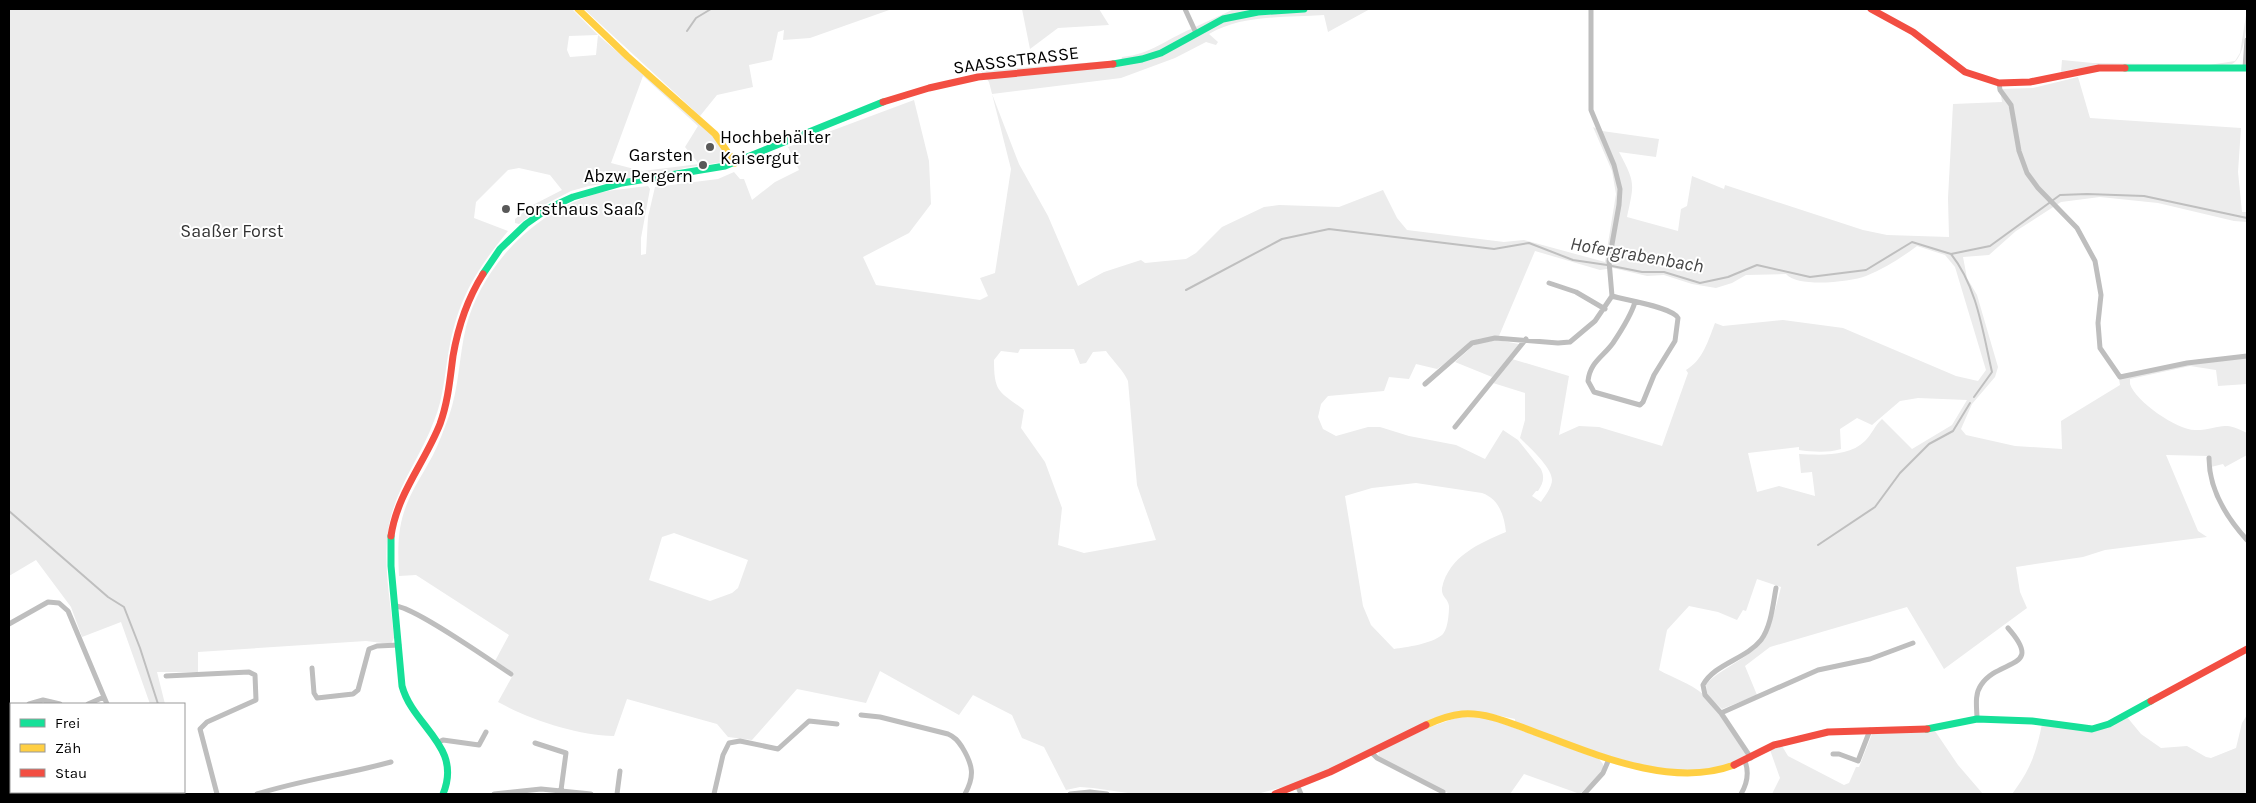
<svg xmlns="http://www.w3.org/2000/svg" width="2256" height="803" font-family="Karla,sans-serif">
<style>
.green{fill:#ececec;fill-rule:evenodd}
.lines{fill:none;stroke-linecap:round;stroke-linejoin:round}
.stream{stroke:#bfbfbf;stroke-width:2}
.street{stroke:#bebebe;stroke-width:5}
.fast{stroke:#16e098;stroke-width:7}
.slow{stroke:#ffcf43;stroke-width:7}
.jam{stroke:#f24e42;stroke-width:7}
.poi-dot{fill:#595959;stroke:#fff;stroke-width:2}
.labels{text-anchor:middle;stroke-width:4;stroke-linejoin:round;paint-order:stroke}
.street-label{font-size:18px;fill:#000;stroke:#fff}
.poi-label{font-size:18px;fill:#000;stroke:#fff;text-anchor:start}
.park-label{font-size:18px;fill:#333;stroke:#fff}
.water-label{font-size:19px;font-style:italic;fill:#444;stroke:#fff}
</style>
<rect width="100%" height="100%" fill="#fff"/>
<!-- green -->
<path class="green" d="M9,9H572L598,35L714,136L723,149L725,159L723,162L684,168L666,174L589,186L571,191L546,204L519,224L515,223V219L531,206L562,190L550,175L519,168L508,170L476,202L474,218L508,231C478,268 460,295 450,344C445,369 444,398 434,421C420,459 393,491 388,532C383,567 391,604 394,638L391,644L366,641L198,652V672H157L165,704H150L121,622L82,637L71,607L36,560L9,576ZM598,35L596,55L570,57L567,50L569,36ZM643,76L698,126L685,147L699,164L642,171L611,163Z
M584,9H892L810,38L783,40L784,30L778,32L772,60L749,65L753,87L717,95L700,116Z
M1022,9H1099L1109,25L1058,28L1030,49Z
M1234,9H1370L1328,32L1324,15C1285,18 1243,14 1209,34L1218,42L1216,45L1206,42L1175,58L1121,78L992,94L1019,164L1048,216L1078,286L1104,272L1141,260L1145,263L1186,259L1196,253L1222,227L1264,207L1279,205L1339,207L1383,190L1397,218L1407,230L1504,242L1524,240L1605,262L1616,194L1612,171L1593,127L1602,131L1659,139L1656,157L1619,152C1636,184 1634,183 1627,217L1678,231L1681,209L1687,206L1692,176L1724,189L1725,185L1863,230L1887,235L1949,237L1948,198L1953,104L2002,102L2000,89L2033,88L2078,77L2090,118L2241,128L2238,172L2242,212H2247V222L2234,221L2158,203L2100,197L2061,202L2016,231L1989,255L1963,257L1967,278L1977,295L1998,367L1995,377L1972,404L1961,429L1966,435L2015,446L2062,449L2061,421L2120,385L2119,379L2193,364L2247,358V384L2218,386L2216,370L2190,366L2130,379V384C2135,401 2177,430 2195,430C2220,430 2221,419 2247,433V455L2225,467L2223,464L2211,467L2208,456L2166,455L2198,531L2207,537L2105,550L2083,557L2016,567L2020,592L2027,608L1944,669L1907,607L1770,647L1745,666L1757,695L1722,709L1707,695L1706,684C1720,669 1742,662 1756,647C1771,631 1776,607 1781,587L1757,579L1746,611L1743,610L1737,620L1718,612L1689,606L1667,630L1659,670C1673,678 1690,683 1703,694C1721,711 1733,734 1746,754C1743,760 1736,761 1730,764C1670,787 1572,743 1515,722V719L1481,712H1466L1367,751L1302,782L1257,794H1135L1093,788L1080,787L1066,790L1044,747L1022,738L1012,715L973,695L959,715L880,671L866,703L797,689L752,740L728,737L717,724L627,699L614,736C577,735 531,720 498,702L514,673L495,661L509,635L416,575L399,576C398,555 397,533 404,512C410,492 423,474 433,455C439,443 444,429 449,416C459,388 459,356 466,327C483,263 538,208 603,192C618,189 633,188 648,186L650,189L641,238V255L646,254L648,217L655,187L718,179L734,172L740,179H744L752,200L775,182L799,170L788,147L914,100L929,161L931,204L909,233L863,257L876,285L980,300L988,296L980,278L995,273L1011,169L989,82L981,71L1121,60L1122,57C1151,54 1165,40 1191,29C1205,22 1220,16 1234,9ZM1917,246L1945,255L1955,267L1986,370L1978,381L1956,376L1843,328L1783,320L1723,326L1715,323C1708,341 1703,360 1686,370L1688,373L1662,446L1599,427L1579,426L1559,435L1569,376L1512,359L1493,383L1525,393V420L1520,438C1529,447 1552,467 1552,480C1552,487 1545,496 1541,502L1532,496L1536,491H1538C1543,483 1545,478 1541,469L1518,440L1503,430L1485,459L1456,445L1409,436L1380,427H1368L1336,436L1323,429L1318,417L1321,404L1328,396L1384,391L1389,377L1409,379L1416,364L1437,369L1478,339L1499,336L1535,251L1600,270L1613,268L1647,276L1664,275L1692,284L1716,288L1732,283L1746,275L1786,274C1798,288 1850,282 1866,276C1885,268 1901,258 1917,246ZM1020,349H1074L1080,364L1086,363L1093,352L1106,351C1113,361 1123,370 1128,381L1137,485L1156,540L1084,553L1058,545L1062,508L1045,462L1021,428L1024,410C999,391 994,393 994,360L1001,351L1018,353ZM1918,398L1967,400L1952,425L1912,449L1882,419C1875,425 1872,434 1865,441C1849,457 1820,455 1799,454L1801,473L1812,472L1815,496L1779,486L1757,492L1748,453L1799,447V450C1813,452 1828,453 1841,449L1840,429L1857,418L1872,425L1900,401ZM1416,483L1482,493C1499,499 1504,515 1506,532C1480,543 1449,556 1442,588C1441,597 1448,598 1449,606C1449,613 1448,630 1442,635C1431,644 1407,647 1394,649L1371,625L1363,606L1345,496L1372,488ZM674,533L748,560L738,588L732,593L710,601L649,580L662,537Z
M2247,9C2248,22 2245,58 2232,64C2175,71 2117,57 2061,72L2062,60L2093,63L2209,65L2235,61L2240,53Z
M1497,340L1519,344L1492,377L1455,362L1475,344Z
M2247,715V794H2012C2030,770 2036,754 2042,724L2096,731L2127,717L2141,734L2161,748L2187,746L2206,757L2211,758L2236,748L2242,723Z
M1459,717L1487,718L1599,759L1603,764V770L1580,794L1524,774L1510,794H1450L1378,757L1379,751L1430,727Z
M1935,731L1958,765L1983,794H1772L1780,778L1770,750L1782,746L1788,756L1844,785L1849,783L1856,767H1859L1872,734Z"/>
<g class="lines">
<!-- stream -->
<path class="stream" d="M687,31L696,18L711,9
M1951,254C1977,286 1983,333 1992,372L1974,397
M1612,266L1642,272H1664L1700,283L1728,277L1757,265L1810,277L1866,270L1912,242L1951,254L1990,246L2060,195L2087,194L2144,196L2247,218
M1186,290L1282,239L1329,229L1494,249L1529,243L1573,260L1607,265
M9,511L108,597L124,607L140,648L158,704
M1818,545L1875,507L1900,473L1929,444L1953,431L1970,403"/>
<!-- street -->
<path class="street" d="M1185,9L1196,33
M2245,68L2247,40
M1999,83L2000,90L2011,105L2019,151L2027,173L2038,188L2077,228L2095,261L2101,295L2098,323L2100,348L2120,377L2187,363L2247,356
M1549,283L1576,292L1605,309
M1612,296C1625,300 1673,307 1678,318L1675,341L1654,375L1643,402L1640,405L1594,392L1588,381C1590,362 1603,357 1613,343C1621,331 1631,316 1635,302
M1425,384L1472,343L1495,338L1558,343L1570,342L1595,321L1612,296L1609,261L1619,205L1620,189L1614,165L1591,110V9
M1455,427L1526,339
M2209,458C2209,489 2227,518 2247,540
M395,606C413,606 491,661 511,674
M9,624L48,602L59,603L68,611L107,704
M312,668L314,693L317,698L353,694L358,690L369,649L377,646L399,645
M166,676L249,672L255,675L256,700L207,722L200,729L217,794
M29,704L43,700L60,704
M88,704L104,697
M1721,713L1818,670L1870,659L1913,643
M861,715L880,717L948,734C955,737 958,741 962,747C973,765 975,776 965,794
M1977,719C1977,708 1974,695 1981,685C1999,658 2045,670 2008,628
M437,743L443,740L479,745L486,732
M535,743L566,753L561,790
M1371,752L1377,758L1443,792
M1833,754H1839L1858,761L1870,730
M1751,758L1721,713L1705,695L1703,685C1714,664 1746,659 1761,640C1771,627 1773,604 1776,588
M1298,787L1301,794
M65,792L73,794
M145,792L146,794
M9,793L16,792
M257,794C301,780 347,774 391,762
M494,794L541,789L591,794
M617,794L620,771
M714,794L723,755L729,743L740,741L778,749L809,721L837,724
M1070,794L1090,792L1107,794
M1584,794L1603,773L1609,759
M1741,794C1747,784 1749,772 1745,761"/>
<!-- fast -->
<path class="fast" d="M1113,64L1142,59L1161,53L1223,19L1258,12L1304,9
M2125,68H2247
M483,274L500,249L526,224L549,208L573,197L622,183L725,166L883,102
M391,536V566L402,686C413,727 463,746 443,794
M1927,729L1977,719L2032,721L2092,729L2109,724L2151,701"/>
<!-- slow -->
<path class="slow" d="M578,9L627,56L715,134L735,163
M1426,725C1437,720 1451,715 1462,714C1486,712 1510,723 1532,731C1592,753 1671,789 1734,765"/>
<!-- jam -->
<path class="jam" d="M1871,9L1913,32L1965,72L1999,83L2030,82L2099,68H2125
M883,102L929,88L978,77L1113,64
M391,536C397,494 425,462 440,424C448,402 450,379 453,356C458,327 468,298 483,274
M2151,701L2247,649
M1734,765L1774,745L1828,732L1927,729
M1275,794L1330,772L1426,725"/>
</g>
<!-- markers -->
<g class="poi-dot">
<circle cx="710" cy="147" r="5"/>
<circle cx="703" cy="165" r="5"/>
<circle cx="506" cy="209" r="5"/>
</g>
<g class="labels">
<!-- street labels -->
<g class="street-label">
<text transform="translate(1016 60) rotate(-7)" y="6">SAASSSTRASSE</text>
</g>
<!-- poi labels -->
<g class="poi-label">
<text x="720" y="143">Hochbehälter<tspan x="720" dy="21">Kaisergut</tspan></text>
<text x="693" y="161" text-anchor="end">Garsten<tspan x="693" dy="21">Abzw Pergern</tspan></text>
<text x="516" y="215">Forsthaus Saaß</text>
</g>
<!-- park labels -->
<g class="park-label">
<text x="232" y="237">Saaßer Forst</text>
</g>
<!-- water labels -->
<g class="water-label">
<text transform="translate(1637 254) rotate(10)" y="7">Hofergrabenbach</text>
</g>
</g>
<!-- border -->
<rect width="2256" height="803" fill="none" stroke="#000000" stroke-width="20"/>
<!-- legend -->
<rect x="10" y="703" width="175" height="90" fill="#ffffff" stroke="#999999"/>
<rect x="20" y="719" width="25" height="8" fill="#16e098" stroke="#999999"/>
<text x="55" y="728" font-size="15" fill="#000000">Frei</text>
<rect x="20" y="744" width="25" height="8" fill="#ffcf43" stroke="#999999"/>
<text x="55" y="753" font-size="15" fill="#000000">Zäh</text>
<rect x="20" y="769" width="25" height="8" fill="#f24e42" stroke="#999999"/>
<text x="55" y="778" font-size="15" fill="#000000">Stau</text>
</svg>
